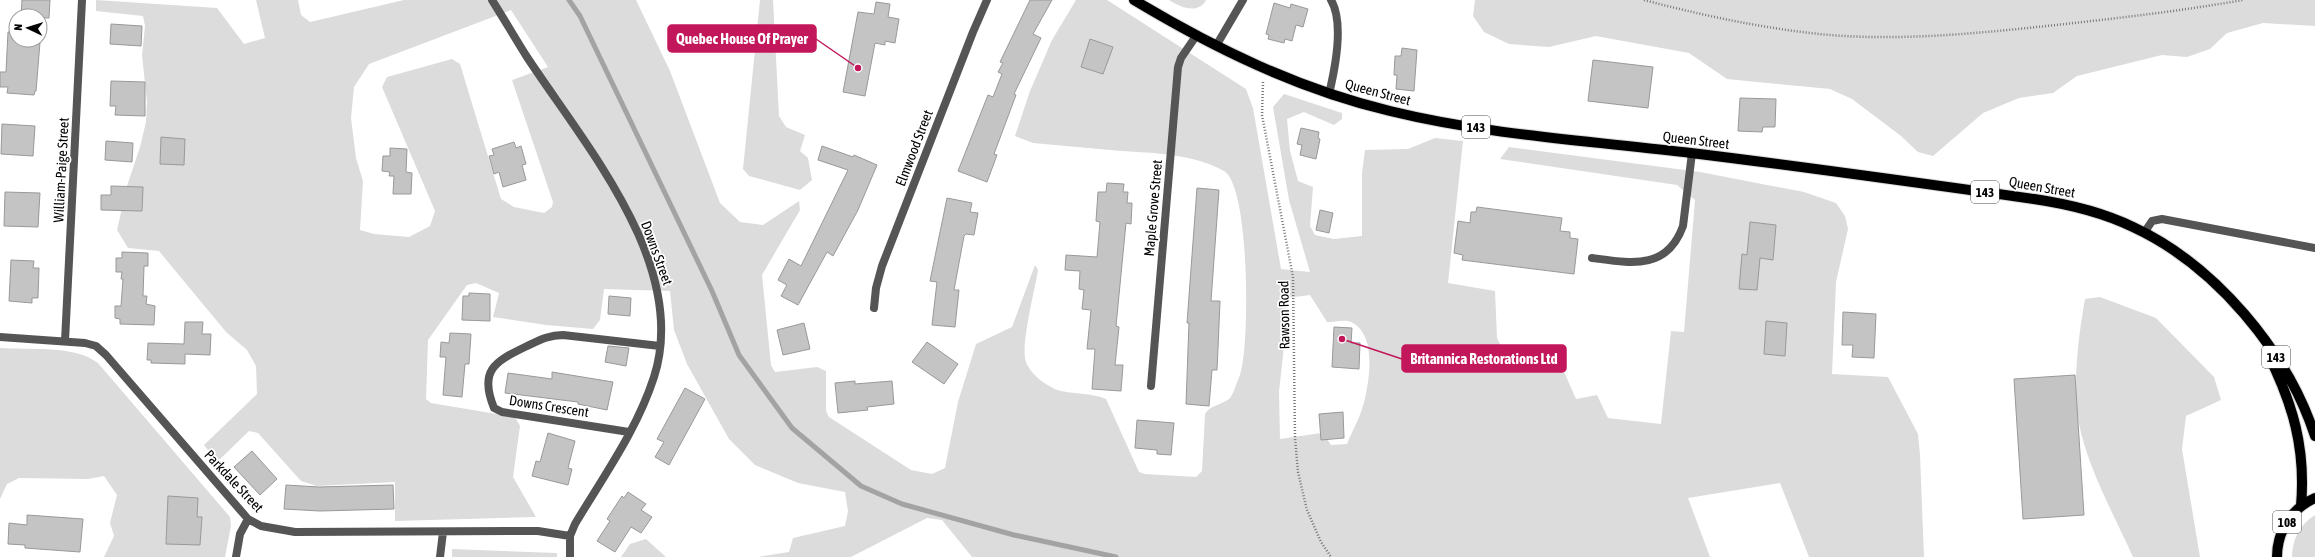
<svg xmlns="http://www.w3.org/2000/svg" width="2315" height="557" font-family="'Asap Condensed',sans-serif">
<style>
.green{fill:#dcdcdc;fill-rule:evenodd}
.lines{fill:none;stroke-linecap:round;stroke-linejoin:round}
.stream{stroke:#a3a3a3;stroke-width:5}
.building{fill:#c4c4c4;stroke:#999}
.primary-casing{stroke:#dbdbdb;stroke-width:12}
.path{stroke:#777;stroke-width:2.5;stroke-dasharray:1 2;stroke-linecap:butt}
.service{stroke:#555;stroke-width:8}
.minor{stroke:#555;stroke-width:8}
.primary{stroke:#000;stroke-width:10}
.labels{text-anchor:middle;stroke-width:3.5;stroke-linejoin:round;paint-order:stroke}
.shield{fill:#fff;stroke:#4c4c4c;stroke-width:1}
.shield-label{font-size:13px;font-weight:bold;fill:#000}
.street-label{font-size:14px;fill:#000;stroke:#fff}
.leader{fill:none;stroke:#c2185b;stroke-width:1.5}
.callout-dot{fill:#c2185b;stroke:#fff;stroke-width:1.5}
.callout{fill:#c2185b;stroke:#c2185b;stroke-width:1.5}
.callout-label{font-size:15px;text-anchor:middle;font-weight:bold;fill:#fff}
</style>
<rect width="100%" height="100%" fill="#fff"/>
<!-- green -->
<path class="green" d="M96,0L217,8L244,44L265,38L256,0H298L301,15L310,22L404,0H636L670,71L720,203L740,222L763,225L799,201L800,210L762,275L771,365L775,372L817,367L826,371V411L829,417L911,470L932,474L945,468L958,402L976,344L1012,327L1035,265L1038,270C1035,289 1020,347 1026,362C1031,375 1047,387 1061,391C1076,394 1091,393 1106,399L1139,472L1145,474L1196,477L1202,471L1205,414C1211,404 1223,405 1230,398C1234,393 1237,381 1240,375C1250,347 1250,186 1224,171C1194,154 1154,153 1121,151C1092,148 1062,146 1033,143L1015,136L1030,91L1052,40L1076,0H1107L1246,89L1253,108L1281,269L1310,272L1289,200L1273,107L1284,94L1342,113V119L1334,125L1304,112L1287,119L1290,151L1298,181L1313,187L1310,226L1315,235L1334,239L1362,236V173L1365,150L1408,149L1435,138L1463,141L1448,283L1495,291L1497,338L1507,358L1524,359L1543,348L1557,356L1576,399L1597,395L1608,418L1661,424L1671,331L1684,332L1695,200L1677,185L1500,159L1509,147L1700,172L1804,192L1836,203L1845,216L1848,229L1836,282L1832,374L1888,377L1918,434L1920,455L1924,557H1809L1780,483L1688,498L1710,557H972L942,520L927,518L851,557H758L789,552L793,538L845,526L848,511L845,492L798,483L755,465L729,439L687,364L674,330L670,291L604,289L600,320L593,329L546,325L493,317L499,293L476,283L467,285L428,340L426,399L431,403L515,417L520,426L513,477L536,517L395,521V482L317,486L301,481L258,433L249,431L217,462L204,445L257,394L256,366L247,350L226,332L159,251L128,248L117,230L127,186L140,147L146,122L147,102L142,55L145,26L143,16L96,11ZM511,10L548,67L512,80L553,202L552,207L544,213L514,207L501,199L460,64L452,59L387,77L382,87L435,211L430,226L409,237L374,234L360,230L363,181L356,158L351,118L354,87L369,64ZM1310,295L1327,322C1334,322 1345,319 1351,322C1376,334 1370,376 1365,398C1362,414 1353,429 1347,444L1331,445L1327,439L1321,440V433L1280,439L1279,392L1285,337L1287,298Z
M760,0H773L779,116L786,127L805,135L800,151L808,158L812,180L800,190L749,176L743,169Z
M1169,0H1206C1198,15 1180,7 1169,0Z
M1475,0H2315V26L2263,23L2227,33L2210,49L2187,57L2162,55L2077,76L2053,93L2019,98L1983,113L1933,156L1918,152L1901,136L1852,99L1830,89L1727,79L1689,53L1596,36L1549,47L1509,44L1484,32L1473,16Z
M2100,297L2156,318L2214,377L2221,400L2186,416L2182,449L2200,557H2133C2115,517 2092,476 2081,433C2071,392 2078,339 2085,299Z
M0,348C29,350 75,345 98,363L230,517L231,526L225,557H104L114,536L110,523L117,495L104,476L88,479L19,478L7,484L0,499Z
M2315,515V557H2292C2292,540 2300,524 2315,515Z
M646,539L666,557H621L630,544Z
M452,549L557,553V557H452Z"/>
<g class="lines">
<!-- stream -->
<path class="stream" d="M569,0L580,16L712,291L739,355L792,428L861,486L902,504L1014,535L1116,557"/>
</g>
<!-- building -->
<path class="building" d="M22,0H50L49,18H42L36,91H35L34,95L7,93L8,87H0V72H6L8,32L16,33V40H40V16H21Z
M1030,0H1052L1033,34L1041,38L1014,94L1016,95L994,154L997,155L987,182L958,171L988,95L993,97L1002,74L998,72L1003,63L1000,62Z
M876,2L890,4L888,17L899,19L895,43L885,41V45L875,43L865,96L843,92L858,12L874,14Z
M1274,3L1290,8L1291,4L1308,9L1303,27L1296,25L1292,41L1285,39L1284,43L1268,39L1269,35L1266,34Z
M111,24L142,26L141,46L110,44Z
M1090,39L1113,47L1103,74L1081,67Z
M1402,48L1417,50L1414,91L1396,89L1397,75H1394L1395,56H1401Z
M1593,60L1653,67L1648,108L1588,101Z
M111,81L145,82V116L115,115L116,106H110Z
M1740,98L1776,99L1775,127H1763L1762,132L1738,131Z
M2,124L35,126L33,156L1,154Z
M1301,128L1319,132L1318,138L1320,139L1316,159L1300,155L1302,145L1297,144Z
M161,137L185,139L184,165L160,164Z
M106,141L133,143L132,162L105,160Z
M514,142L516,148L521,146L526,164L522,165L526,180L503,187L499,172L494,174L489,156L494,155L492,149Z
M822,146L853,157L854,155L877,165L858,210L833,256L827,252L798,305L781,296L787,285L778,280L789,259L801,266L848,170L818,160Z
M390,148L407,149L406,172L412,173L411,194H393L394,176H389L390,172L382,171L383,156H390Z
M1107,183L1124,184L1123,192H1128L1127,203H1132L1131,224L1126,223L1116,326L1119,327L1115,365H1123L1121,391L1092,389L1095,349H1087L1091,310L1082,309L1084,290L1079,289L1080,271L1065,270L1066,255L1097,257L1100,222L1096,221L1098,192H1106Z
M111,186L143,187L142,211L101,210V195H111Z
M1197,188L1219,190L1211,301H1220L1218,348L1217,370H1212L1209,406L1186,404L1189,323H1187Z
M5,192L40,193L38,227L4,226Z
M947,198L972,203L970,212L978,213L974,235L966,234L964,236L954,290H959L955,327L932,325L937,282L930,281Z
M1477,207L1562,218L1560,231L1570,232V238L1578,239L1574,274L1462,260L1463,255L1454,253L1458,221L1470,223L1471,212H1476Z
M1320,210L1333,213L1329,233L1316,230Z
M1750,222L1776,225L1773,260L1760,258L1757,290L1739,289L1742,254L1747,255Z
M122,252L148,253V266H144L143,296H147L146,304L155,306L154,325L120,324V319L115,318V306H121L123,279H121L122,272H116V258H122Z
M11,260L34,261L33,268H39L38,298H32V303L9,301Z
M469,293L490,294V321L462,320L463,296H469Z
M609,296L631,298L630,316L608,314Z
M1843,312L1876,314L1874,358L1852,357L1853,345H1842Z
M1766,321L1787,323L1785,356L1764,354Z
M185,322H203L202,334H211L210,355L185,354V364L151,363V360H147L148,343L184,344Z
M804,323L810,349L783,355L777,330Z
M1334,327L1352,328L1351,343H1360L1359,369L1332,367Z
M450,333L471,334L469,364H465L462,397L443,395L446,357H440L441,342L449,343Z
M927,342L958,364L944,384L912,362Z
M608,346L629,348L626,366L605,362Z
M552,372L613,382L607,410L578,404V402L505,393L508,373L552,379Z
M2075,375L2084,515L2023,519L2014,379Z
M855,381V384L892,381L894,404L867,407L868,410L838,413L835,383Z
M685,388L705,399L669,465L655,457L664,442L657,439Z
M1343,412L1344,438L1321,440L1319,414Z
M1137,420L1174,423L1171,455L1157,454V450L1135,448Z
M548,433L575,441L568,468L572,469L568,485L532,476L536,461L540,462Z
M252,451L277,479L260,495L234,467Z
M286,485L319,487L393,485L394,509L320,511L284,509Z
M628,492L646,504L641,510L652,517L641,533L631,527L615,552L597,541L610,521L607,519L622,496L624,498Z
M168,496L198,498L197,517H202L200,545L166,544Z
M27,515L83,519L80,552L25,548V545L8,544L9,523L27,525Z"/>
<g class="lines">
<!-- primary casing -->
<g class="primary-casing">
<path id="primary" d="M1134,0C1214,48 1298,89 1390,111C1488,135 1591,141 1691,153C1806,167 1920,183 2034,199C2068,204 2102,212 2133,227C2215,265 2287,351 2315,436
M2267,352C2293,404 2306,448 2301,506
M2277,557C2277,531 2292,508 2315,498"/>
</g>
<!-- path -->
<path class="path" d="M1644,0C1705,16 1766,29 1829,35C1905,41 1981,33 2056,25C2119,18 2181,11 2243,0
M1263,82L1262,115L1293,277L1295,438L1298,472L1307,510L1321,542L1331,557"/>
<!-- service -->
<path class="service" d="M1216,46L1243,0
M1329,94C1335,69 1344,22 1331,0
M2144,233L2152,221L2162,219L2315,248
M1592,258C1630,263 1667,271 1683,226L1692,153"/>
<!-- minor -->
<path class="minor" d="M492,0C504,19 515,38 527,57C584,144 690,265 654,377C637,430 603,477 575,524L570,536V557
M874,308L876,288L882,266L973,32L987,0
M0,337L85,343L96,346L106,355L248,519L261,526L295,532L538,531L570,536
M65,341L82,0
M1151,386L1178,67L1181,58L1196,36
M629,432L502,412L494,408C479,371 494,362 525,347C538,341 548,335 563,335L660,346
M236,557L240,534L248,519
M440,557L443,532"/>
<!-- primary -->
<use href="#primary" class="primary"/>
</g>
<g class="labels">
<!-- shield labels -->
<g class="shield">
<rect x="1462" y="116" width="28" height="22" rx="3"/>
<rect x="1971" y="181" width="28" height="22" rx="3"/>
<rect x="2262" y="346" width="28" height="22" rx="3"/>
<rect x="2273" y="511" width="28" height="22" rx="3"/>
</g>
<g class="shield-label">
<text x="1476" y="132">143</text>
<text x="1985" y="197">143</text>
<text x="2276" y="362">143</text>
<text x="2287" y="527">108</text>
</g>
<!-- street labels -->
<g class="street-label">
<text transform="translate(1378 92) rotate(15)" y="5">Queen Street</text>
<text transform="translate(1696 140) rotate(7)" y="5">Queen Street</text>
<text transform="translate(914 148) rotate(-69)" y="5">Elmwood Street</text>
<text transform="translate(61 170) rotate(-87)" y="5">William-Paige Street</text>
<text transform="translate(2042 187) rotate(10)" y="5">Queen Street</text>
<text transform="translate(1153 208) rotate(-85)" y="5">Maple Grove Street</text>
<text transform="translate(657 253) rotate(70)" y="5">Downs Street</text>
<text transform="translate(1284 315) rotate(-91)" y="5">Rawson Road</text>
<text transform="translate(549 406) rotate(9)" y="5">Downs Crescent</text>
<text transform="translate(234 481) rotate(47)" y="5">Parkdale Street</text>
</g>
</g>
<!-- callouts -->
<path class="leader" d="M858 68L816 39M1342 339L1402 359"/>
<g class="callout-dot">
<circle cx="858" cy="68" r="4"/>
<circle cx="1342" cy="339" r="4"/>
</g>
<g class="callout">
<rect x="668" y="25" width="148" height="27" rx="4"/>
<rect x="1402" y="345" width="164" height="27" rx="4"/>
</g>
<g class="callout-label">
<text x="742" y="44">Quebec House Of Prayer</text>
<text x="1484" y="364">Britannica Restorations Ltd</text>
</g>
<!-- north arrow -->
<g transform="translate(28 28) rotate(274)"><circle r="19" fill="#ffffff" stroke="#999999"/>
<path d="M0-3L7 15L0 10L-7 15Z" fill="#000000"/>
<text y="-6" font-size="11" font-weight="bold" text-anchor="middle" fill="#000000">N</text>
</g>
</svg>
